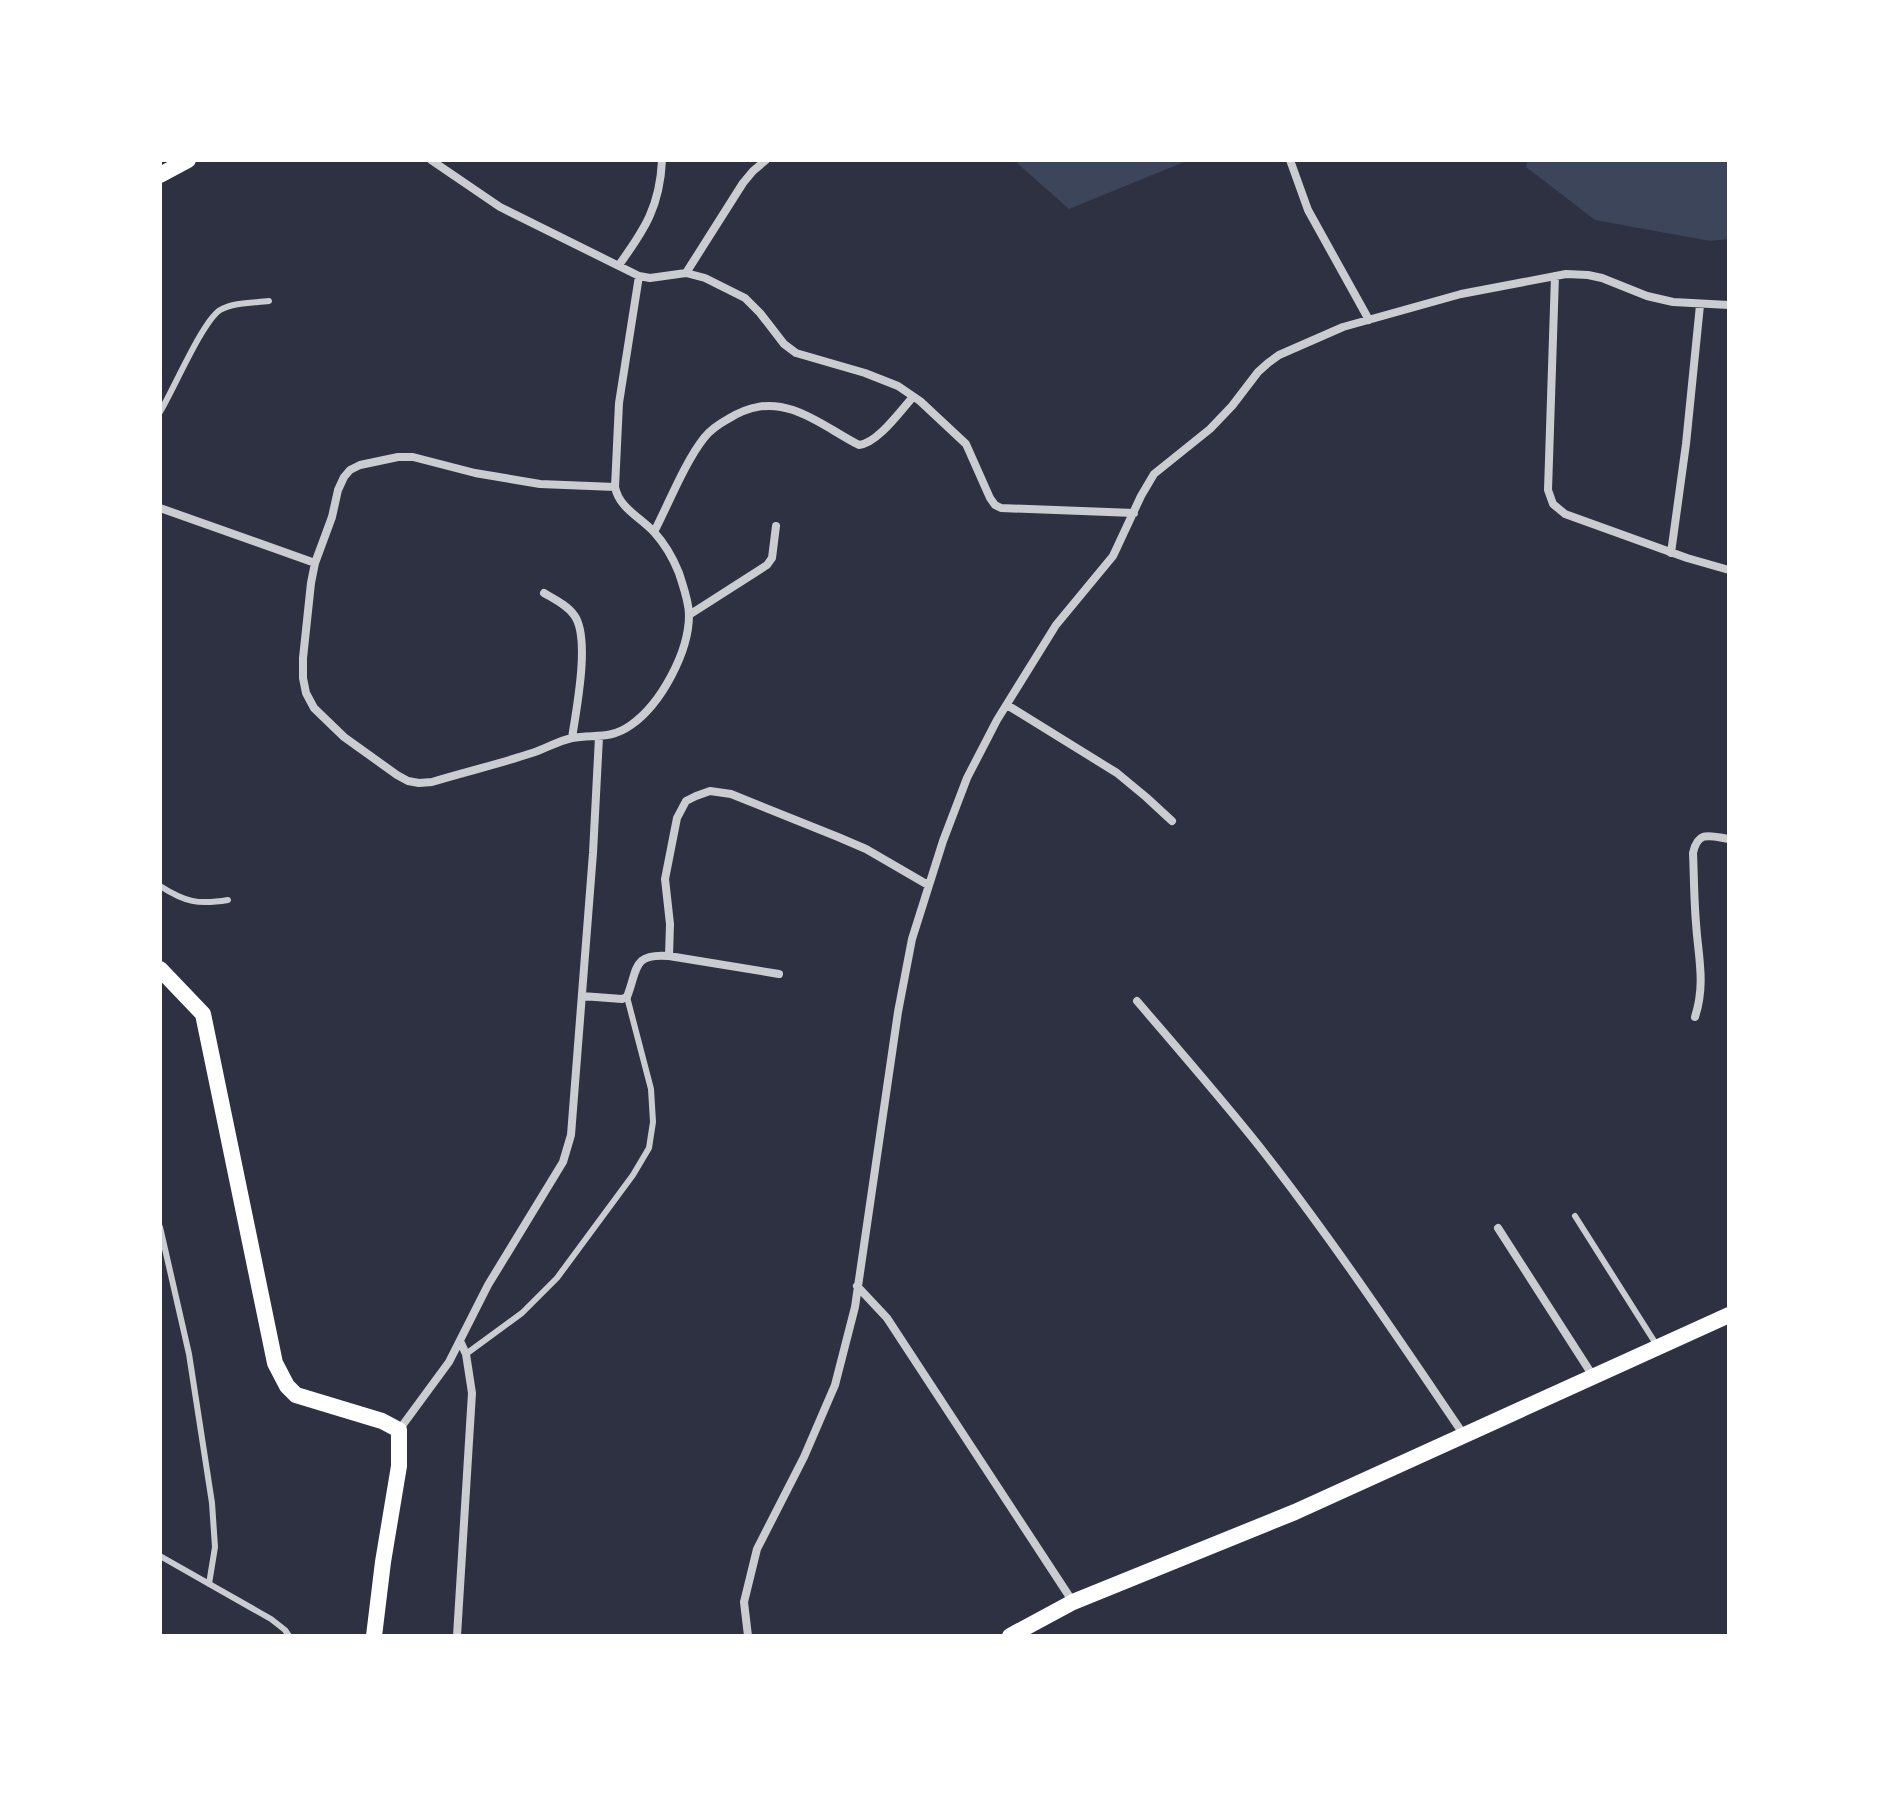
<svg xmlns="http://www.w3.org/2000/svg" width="1889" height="1796" font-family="Mulish,sans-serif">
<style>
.green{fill:#3c4559}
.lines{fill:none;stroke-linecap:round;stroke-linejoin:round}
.service{stroke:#caccd0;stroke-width:6}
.minor{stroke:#caccd0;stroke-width:8}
.secondary{stroke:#fff;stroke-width:16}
</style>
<rect width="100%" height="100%" fill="#2d3142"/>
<!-- green -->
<path class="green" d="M1017,160H1189L1069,209L1018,164Z
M1528,160H1729V239L1710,241L1595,220L1526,167Z"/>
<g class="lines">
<!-- service -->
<path class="service" d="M160,412C174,389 202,322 220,310C234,302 254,303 269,301
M160,886C185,902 198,905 228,900
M1575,1216L1656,1344
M160,1227L189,1354L212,1503L215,1547L209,1584
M466,1354L522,1313L557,1278L633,1175L649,1148L653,1122L651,1089L627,997
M160,1556L271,1619L285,1630L289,1636"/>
<!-- minor -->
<path class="minor" d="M431,160L500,207L639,276L650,278L686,273L705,278L745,298L760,313L784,344L796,353L865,373L898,386L920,401L966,444L990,498L995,505L1001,508L1134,513
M1290,160L1308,210L1369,320
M619,265C645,229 660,206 662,160
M686,273L743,183L753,171L766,160
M1555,276L1548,490L1553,504L1565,514L1687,558L1729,570
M615,487L540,484L475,473L413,457H398L360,465L350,470L344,477L338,490L332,517L315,563L311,583L303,658V678L306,693L314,708L344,737L397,775L408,781L419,783L432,782C465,772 499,764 532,753C545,749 558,741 572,738C594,734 610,740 631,725C661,704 689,652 689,615C689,601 683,586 679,573C673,558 665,544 654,532C640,517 619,508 615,487L619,403L639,276
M160,508L315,563
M654,532C669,503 685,462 704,438C710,430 719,424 728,419C749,406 769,402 793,410C817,418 837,434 859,445C878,443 901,410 913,397
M1671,553L1686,444L1700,305
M544,593C554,599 567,605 574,615C591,637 576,711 572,738
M689,615L767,565L772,558L776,526
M1007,705L1117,773L1146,797L1172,821
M669,956L670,924L665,879L677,818L686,801L696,796L710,791L731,794L838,837L866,849L928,885
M582,996L622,999L627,997C638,969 632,953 669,956L779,974
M1137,1001C1178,1049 1220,1097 1259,1146C1332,1239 1398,1338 1464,1435
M1695,1017C1706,983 1698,956 1696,923C1694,900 1694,876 1693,853C1698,830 1710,836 1729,839
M1498,1228L1593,1376
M857,1286L887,1318L1073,1602
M399,1430L449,1362L488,1285L563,1162L571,1135L593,853L599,737
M457,1636L472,1393L466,1354L460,1341
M748,1636L744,1602L757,1549L804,1457L835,1385L855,1307L898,1012L912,939L943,841L967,778L997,720L1056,625L1113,556L1141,496L1154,474L1210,429L1232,406L1258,372L1268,363L1279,355L1343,327L1461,294L1566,274L1588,275L1602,278L1647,296L1673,302L1729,305"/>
<!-- secondary -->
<path class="secondary" d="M160,175L188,160
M160,969L203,1014L275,1363L287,1386L296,1395L382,1421L399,1430V1466L383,1562L374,1636
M1010,1636L1073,1602L1295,1512L1729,1315"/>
</g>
<!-- border -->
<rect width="1889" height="1796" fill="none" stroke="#ffffff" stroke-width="324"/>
</svg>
